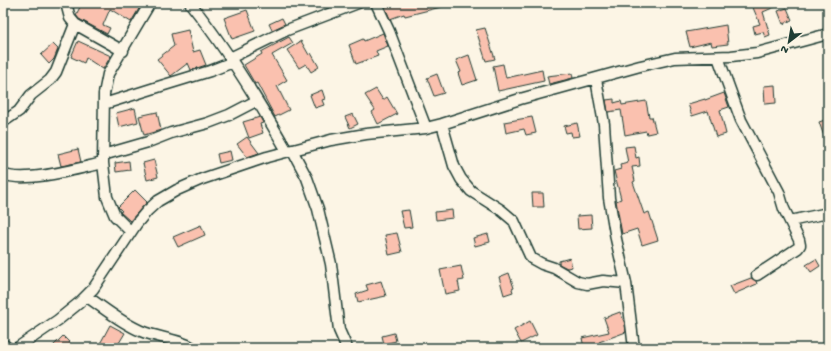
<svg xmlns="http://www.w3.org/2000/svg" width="831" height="351" font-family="'Gochi Hand',sans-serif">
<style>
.building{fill:#fac1af;stroke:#1f3d34}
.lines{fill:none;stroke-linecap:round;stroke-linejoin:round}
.minor-casing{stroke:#1f3d34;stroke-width:13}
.minor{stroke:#fcf5e5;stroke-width:10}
</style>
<rect width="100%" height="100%" fill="#fcf5e5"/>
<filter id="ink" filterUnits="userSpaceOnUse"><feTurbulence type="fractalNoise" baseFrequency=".025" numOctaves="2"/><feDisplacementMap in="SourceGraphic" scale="8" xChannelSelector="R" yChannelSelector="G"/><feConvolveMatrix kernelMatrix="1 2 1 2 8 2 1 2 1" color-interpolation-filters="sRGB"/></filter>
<g filter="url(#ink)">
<!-- building -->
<path class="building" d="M82,3H132L140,7L131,22L110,9L103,25L110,28L107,34L79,19L76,15Z
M396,3H445V6L405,16L404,14L390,19L385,7Z
M751,3H784L763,12L770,35L765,37L763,32L755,34L753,26L760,24Z
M787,8L792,20L783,24L778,11Z
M247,10L255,31L232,39L224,18Z
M282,18L285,24L272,30L269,24Z
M726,25L728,44L712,46L711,42L690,47L686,32Z
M485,28L495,59L486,61L476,30Z
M188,30L193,52L200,50L206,65L191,70L188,63L171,76L157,59L174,46L171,34Z
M383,33L388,46L376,51L378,56L356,64L349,45L363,39L364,41Z
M289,37L293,43L272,55L287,80L277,86L289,110L275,117L257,83L255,84L244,65L262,54L261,52Z
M78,41L111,56L103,69L86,58L84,63L71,57Z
M301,41L309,55L311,53L319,67L311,72L306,64L299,68L287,50Z
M53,44L58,49L54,59L49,64L41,55Z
M469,55L477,80L462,85L458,73L461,72L456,60Z
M503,64L506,78L542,70L544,81L498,91L493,66Z
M572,73L573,78L549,84L547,76Z
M437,74L444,93L434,96L427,78Z
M775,85L776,103L765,104L764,86Z
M376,89L383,100L387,97L397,114L378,124L372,112L375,110L365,95Z
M322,90L325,99L322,100L324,105L315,108L310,95Z
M724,93L729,107L720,110L726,134L716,137L708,111L692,116L688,104L705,99V100Z
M614,99V103L621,101L622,105L646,101L649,117H652L656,132L647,134L646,131L625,135L621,110L608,112L606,100Z
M135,108L138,122L119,127L116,113Z
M157,112L161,130L144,135L139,116Z
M353,114L358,124L350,128L345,117Z
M260,117L263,123L260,124L263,133L249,138L243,122Z
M532,117L536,133L526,135L524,129L506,133L504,122Z
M828,119V145H827L819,122Z
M577,123L580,136L572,137L571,132L566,133L564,126Z
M247,137L259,153L247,157L237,144Z
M634,146L636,158L639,157L640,166L632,167L635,181L633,182L644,214L649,212L658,240L642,245L637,229L622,234L616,201L621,199L614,171L621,169L620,165L628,163L625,147Z
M78,149L81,162L61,166L58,154Z
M230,151L232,160L219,163L217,154Z
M154,160L158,177L147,180L143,163Z
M129,161L130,170L116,172L115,163Z
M135,190L147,202L130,221L120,212L122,211L118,207Z
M532,193H543L544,207H533Z
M409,210L412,227L404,228L400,211Z
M452,210L453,218L436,220L435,212Z
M591,215L592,228L578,229L577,216Z
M201,225L205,235L178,247L173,237Z
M397,233L402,252L389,255L385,235Z
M488,234L490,242L475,246L473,238Z
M570,258L572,267L567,268L559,264V261Z
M816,259L820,266L811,272L806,265Z
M461,266L464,280L458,281L460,291L445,294L440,270Z
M509,273L514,288L512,289L513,292L504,295L499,277Z
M751,278L756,281L757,284L734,294L730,286Z
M381,281L386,296L358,302L356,294L368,290L366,285Z
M620,312L625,324L626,332L599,342L601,348H584L582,338L609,332L604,318Z
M530,321L537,335L521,343L514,330Z
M110,325L125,333L116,348H97L102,340Z
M394,333L396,341L384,344L382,336Z
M63,336L75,348H51Z"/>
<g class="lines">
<!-- minor casing -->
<g class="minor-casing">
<path id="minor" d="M66,3L70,18L75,24L123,51
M190,3C227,49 258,100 287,151
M376,3L389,31L426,128
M718,57L741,120L779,192L784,209L799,240L800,245L798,248L757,275
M230,58L287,30L358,3
M596,79L604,124L609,198L616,239L626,283L634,348
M104,104L161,86L210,71L233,62
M3,122L19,111L31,95L50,80L56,72L75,24
M442,124L454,166L461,179L471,191L501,210L514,221L531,258L542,264L554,268L578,282L587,284L603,281L626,283
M292,150L307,178L318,209L331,264L339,330L347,348
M103,155L148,142L171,133L208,123L229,115L256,101
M3,174C24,184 80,168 103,163
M790,221L828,213
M131,232L115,216L107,197L103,163L104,94L108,74L150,3
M86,296C104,308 120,322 141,331C154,337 183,340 193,348
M3,344L8,348
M17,348L58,320L79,303L93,289L137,223L147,211L158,201L177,190L202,179L267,157L331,140L366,134L426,128L442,124L520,99L640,66L675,58L731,56L757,53L828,34"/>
</g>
<!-- minor -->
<use href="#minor" class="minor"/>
</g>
</g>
<!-- margin -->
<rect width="831" height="351" fill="none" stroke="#fcf5e5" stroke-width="16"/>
<rect x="8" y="8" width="815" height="335" fill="none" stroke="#1f3d34" stroke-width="1.5" filter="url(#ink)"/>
<!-- north arrow -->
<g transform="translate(789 42) rotate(211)" stroke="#fcf5e5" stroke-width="3" paint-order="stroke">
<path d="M0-3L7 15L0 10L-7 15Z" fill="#1f3d34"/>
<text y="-6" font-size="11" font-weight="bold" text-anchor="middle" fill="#1f3d34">N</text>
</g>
</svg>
